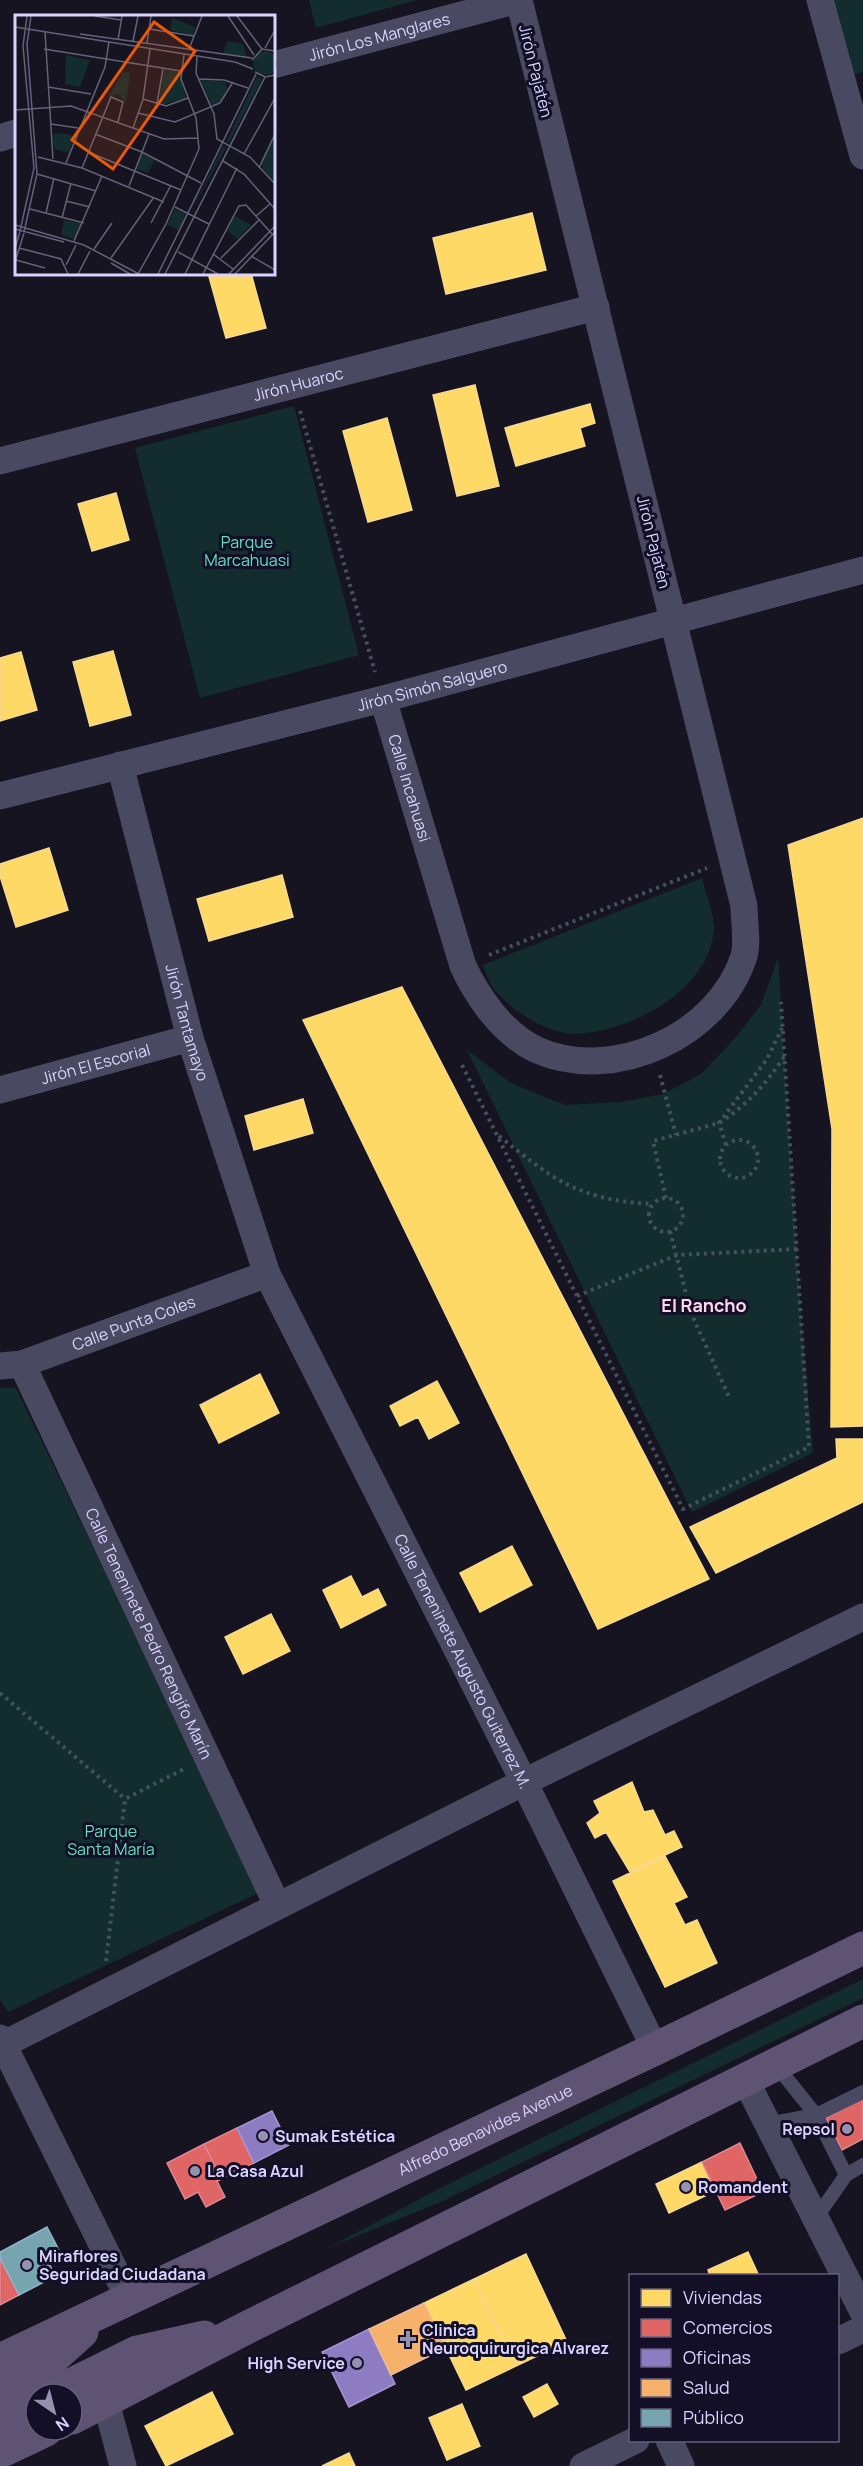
<svg xmlns="http://www.w3.org/2000/svg" width="863" height="2466" font-family="Manrope,sans-serif">
<style>
.green{fill:#132c2d}
.homes{fill:#ffd966;stroke:#f4d894;stroke-width:1.5}
.shops{fill:#e06666;stroke:#de8794;stroke-width:1.5}
.offices{fill:#8e7cc3;stroke:#a496d5;stroke-width:1.5}
.health{fill:#f6b26b;stroke:#edbc97;stroke-width:1.5}
.public{fill:#76a5af;stroke:#94b3c7;stroke-width:1.5}
.lines{fill:none;stroke-linecap:round;stroke-linejoin:round}
.path{stroke:#44505f;stroke-width:4;stroke-dasharray:3 4.5;stroke-linecap:butt}
.lane{stroke:#4a4962;stroke-width:14}
.street{stroke:#4a4962;stroke-width:27}
.primary{stroke:#5e5373;stroke-width:33}
.poi-dot{fill:#9591b1;stroke:#130f26;stroke-width:2}
.labels{text-anchor:middle;stroke-width:6;stroke-linejoin:round;paint-order:stroke}
.street-label{font-size:16px;fill:#d9d4ff;stroke:#130f26}
.park-label{font-size:16px;fill:#5fe0c0;stroke:#130f26}
.poi-label{font-size:16px;font-weight:bold;fill:#d9d4ff;stroke:#130f26;text-anchor:start}
.neighbourhood-label{font-size:18px;font-weight:bold;fill:#ffd6f0;stroke:#130f26}
.inset-road{fill:none;stroke:#64617a;stroke-width:1.5}
.view{fill:#e8590c;fill-opacity:0.15;stroke:#e8590c;stroke-width:3}
.inset-edge{fill:none;stroke:#d9d4ff;stroke-width:3}
</style>
<rect width="100%" height="100%" fill="#161421"/>
<!-- green -->
<path class="green" d="M309,0H417L316,28Z
M828,0H863V72L850,76Z
M294,406L359,655L200,698L135,448Z
M702,878C705,893 714,912 714,927C712,989 632,1031 577,1034C549,1035 507,1009 492,986C488,980 486,972 483,965Z
M778,958L801,1316L813,1453L692,1512L467,1050L511,1083L565,1105L621,1102L663,1094L701,1074L736,1037L761,1005Z
M0,1388H16L260,1892L8,2012L0,2000Z
M863,1979V1998L443,2201L328,2248L438,2189Z"/>
<!-- homes -->
<path class="homes" d="M532,213L546,270L446,294L433,238Z
M208,273H251L266,328L226,338Z
M475,385L499,486L457,496L433,395Z
M590,404L595,423L580,428L585,446L516,466L505,428Z
M387,418L412,510L368,522L343,431Z
M116,493L129,540L92,551L78,504Z
M113,651L131,715L90,726L73,662Z
M21,652L37,710L0,721V658Z
M863,818V1426L831,1427L832,1129L788,845Z
M49,848L68,910L16,927L0,876V864Z
M282,875L293,917L209,941L197,899Z
M402,987L709,1579L598,1629L303,1020Z
M303,1099L313,1133L254,1150L245,1116Z
M260,1374L279,1413L219,1443L200,1405Z
M437,1381L459,1423L429,1439L418,1417L400,1426L390,1406Z
M836,1439H863V1502L716,1573L690,1527L837,1458Z
M512,1546L532,1585L480,1612L460,1573Z
M351,1576L362,1597L378,1589L386,1605L341,1628L323,1590Z
M271,1614L290,1651L243,1674L225,1637Z
M632,1782L644,1812L653,1810L665,1835L674,1831L682,1847L630,1872L606,1832L595,1838L587,1823L600,1813L594,1801Z
M665,1856L687,1897L674,1903L685,1925L697,1920L717,1963L665,1987L613,1881Z
M702,2162L716,2191L669,2213L656,2184Z
M748,2252L759,2276H710L708,2270Z
M526,2254L567,2342L516,2366L474,2279Z
M474,2279L516,2366L466,2390L424,2303Z
M547,2384L558,2404L534,2417L523,2397Z
M212,2392L233,2434L166,2466L145,2426Z
M462,2404L480,2446L447,2460L429,2418Z
M349,2453L355,2466H322Z"/>
<!-- shops -->
<path class="shops" d="M863,2099V2139L842,2150L826,2118Z
M237,2128L254,2163L222,2179L204,2144Z
M740,2143L763,2192L725,2210L702,2162Z
M204,2144L222,2179L217,2181L225,2197L206,2207L198,2192L185,2199L167,2163Z
M0,2258L19,2295L0,2305Z"/>
<!-- offices -->
<path class="offices" d="M272,2111L289,2145L254,2163L237,2128Z
M369,2329L395,2384L349,2407L322,2352Z"/>
<!-- health -->
<path class="health" d="M424,2303L446,2348L391,2375L369,2329Z"/>
<!-- public -->
<path class="public" d="M47,2227L61,2254L47,2261L52,2269L46,2272L50,2279L19,2295L0,2258V2252Z"/>
<g class="lines">
<!-- path -->
<path class="path" d="M300,411L375,672
M489,955L707,868
M462,1065L683,1509L809,1447L781,1002
M660,1075L676,1135
M499,1136C555,1181 579,1200 653,1204
M720 1159a19 19 0 1 1 38 0a19 19 0 1 1-38 0Z
M726,1145L719,1123L767,1059L782,1028
M666,1198L653,1141L719,1123C747,1105 765,1085 784,1057
M649 1215a17 17 0 1 1 34 0a17 17 0 1 1-34 0Z
M670,1231L691,1313L730,1399
M577,1296L677,1255L797,1249
M0,1693L125,1799
M106,1961L125,1799L184,1769"/>
<!-- lane -->
<path class="lane" d="M775,2064L816,2115L863,2092
M768,2124L816,2115L846,2175
M816,2218L846,2175L863,2165"/>
<!-- street -->
<g class="street">
<path d="M820,0L863,156"/>
<path id="s1" d="M273,65L518,0"/>
<path d="M0,138L16,133"/>
<path id="s2" d="M0,461L596,307"/>
<path id="s3" d="M383,699L463,966C478,998 503,1034 537,1050C614,1084 719,1035 744,956C748,942 744,921 744,906L519,0"/>
<path id="s4" d="M120,765L190,1038L267,1274L524,1782L655,2049"/>
<path id="s5" d="M0,796L383,699L863,570"/>
<path id="s6" d="M0,1090L190,1038"/>
<path id="s7" d="M22,1364L277,1905"/>
<path id="s8" d="M0,1366L22,1364L267,1274"/>
<path d="M0,2038L129,2299"/>
<path d="M4,2044L524,1782L863,1617"/>
<path d="M745,2079L863,2312"/>
<path d="M838,2341L863,2329"/>
<path d="M106,2402L123,2466"/>
<path d="M669,2440L681,2466"/>
<path d="M583,2466L636,2440"/>
</g>
<!-- primary -->
<g class="primary">
<path id="s9" d="M0,2360L655,2049L863,1948"/>
<path d="M0,2389L42,2368L82,2332"/>
<path d="M52,2394L137,2352L204,2337"/>
<path d="M72,2418L246,2328L863,2021"/>
<path d="M0,2420L36,2402"/>
<path d="M0,2452L46,2430"/>
</g>
</g>
<!-- markers -->
<g class="poi-dot">
<circle cx="847" cy="2129" r="6"/>
<circle cx="263" cy="2136" r="6"/>
<circle cx="195" cy="2171" r="6"/>
<circle cx="686" cy="2187" r="6"/>
<circle cx="27" cy="2265" r="6"/>
<path d="M405 2330h6v6h6v6h-6v6h-6v-6h-6v-6h6z"/>
<circle cx="357" cy="2363" r="6"/>
</g>
<g class="labels">
<!-- street labels -->
<g class="street-label">
<text dy="6" stroke="none"><textPath href="#s1" startOffset="110">Jirón Los Manglares</textPath></text>
<text transform="translate(536 71) rotate(76)" y="6">Jirón Pajatén</text>
<text dy="6" stroke="none"><textPath href="#s2" startOffset="308">Jirón Huaroc</textPath></text>
<text transform="translate(654 542) rotate(76)" y="6">Jirón Pajatén</text>
<text dy="6" stroke="none"><textPath href="#s5" startOffset="446">Jirón Simón Salguero</textPath></text>
<text dy="6" stroke="none"><textPath href="#s3" startOffset="93">Calle Incahuasi</textPath></text>
<text dy="6" stroke="none"><textPath href="#s4" startOffset="266">Jirón Tantamayo</textPath></text>
<text dy="6" stroke="none"><textPath href="#s6" startOffset="99">Jirón El Escorial</textPath></text>
<text dy="6" stroke="none"><textPath href="#s8" startOffset="141">Calle Punta Coles</textPath></text>
<text dy="6" stroke="none"><textPath href="#s7" startOffset="298">Calle Teneninete Pedro Rengifo Marín</textPath></text>
<text dy="6" stroke="none"><textPath href="#s4" startOffset="964">Calle Teneninete Augusto Guiterrez M.</textPath></text>
<text dy="6" stroke="none"><textPath href="#s9" startOffset="537">Alfredo Benavides Avenue</textPath></text>
</g>
<!-- park labels -->
<g class="park-label">
<text x="247" y="548">Parque<tspan x="247" dy="18">Marcahuasi</tspan></text>
<text x="111" y="1837">Parque<tspan x="111" dy="18">Santa María</tspan></text>
</g>
<!-- poi labels -->
<g class="poi-label">
<text x="835" y="2135" text-anchor="end">Repsol</text>
<text x="275" y="2142">Sumak Estética</text>
<text x="207" y="2177">La Casa Azul</text>
<text x="698" y="2193">Romandent</text>
<text x="39" y="2262">Miraflores<tspan x="39" dy="18">Seguridad Ciudadana</tspan></text>
<text x="422" y="2336">Clinica<tspan x="422" dy="18">Neuroquirurgica Alvarez</tspan></text>
<text x="345" y="2369" text-anchor="end">High Service</text>
</g>
<!-- neighbourhood labels -->
<g class="neighbourhood-label">
<text x="704" y="1312">El Rancho</text>
</g>
</g>
<!-- overview -->
<g transform="translate(15 15)">
<rect width="260" height="260" fill="#161421"/>
<path d="M157,3L180,12L178,20L155,15ZM212,26L228,29L232,43L201,38H208ZM238 48a12 12 0 1 1 24 0a12 12 0 1 1-24 0ZM51,40L75,45L65,72L50,69ZM149,55L165,57L171,83L148,90L144,87ZM108,57L115,58L111,88L103,79L93,82ZM242,61L247,64L214,128L211,127ZM186,65L210,67L212,73L206,86L197,91ZM49,118L60,122L54,138L39,134L38,119ZM259,121V167L248,154L247,143ZM208,131L211,133L175,198ZM127,138L140,144L133,158L121,154ZM160,194L171,199L164,215L152,210ZM220,201L236,210L223,224L212,216ZM49,205L68,209L59,224L46,220Z" fill="#132c2d"/>
<path class="inset-road" d="M80,1L106,5M213,1L239,40M222,1L247,34M0,12L220,47L238,54M134,14L179,21M30,17L38,144M65,19L237,43M103,25L107,1M118,26L123,1M132,28L136,1M250,33L260,15M29,34L166,56M174,34L187,1M182,42L181,58L199,99L202,124L235,142L260,169M237,45L247,34L260,36M240,57L250,62L260,60M184,64L209,65L233,73M33,72L76,79M128,84L151,91L173,83M142,88L148,54M0,95L56,91L149,124L183,123M123,98L160,107L205,88L218,67M36,109L63,113M118,113L128,84L135,34M80,119L127,137L186,168M0,121V169M73,137L166,175M229,139L260,83M23,142L67,153L149,187M208,146L229,159L260,194M51,148L90,52L94,27M67,153L96,82L108,87L103,107M244,153L260,119M22,159L81,176M114,171L134,119M51,186L75,192M160,192L194,209M15,194L69,208M31,198L39,163M241,201L255,189M47,203L56,168M136,208L156,170M0,210L69,230L124,259M0,214L49,227M5,216L19,153L8,31L12,1M9,217L22,159L12,29L16,1M59,226L87,161M4,233L46,244L53,259M0,234L5,216M79,234L97,208M163,237L203,259M198,239L218,254M236,241L260,255M96,243L139,182M206,243L244,205M1,245L30,253M0,247L9,218M96,248L115,259M51,250L61,230M63,259L75,236M123,259L151,209L184,134L181,103L166,64L169,40M143,259L241,59M150,259L250,62M170,259L222,153M188,259L224,191L231,190L257,219M214,259L260,211M220,259L260,217"/>
<path class="view" d="M139,7L180,36L98,154L57,125Z"/>
<rect width="260" height="260" class="inset-edge"/>
</g>
<!-- legend -->
<rect x="629" y="2274" width="210" height="168" fill="#130f26" stroke="#625e7d" stroke-width="1.5"/>
<rect x="641" y="2289" width="30" height="18" fill="#ffd966" stroke="#625e7d" stroke-width="1.5"/>
<text x="683" y="2304" font-size="18" fill="#d9d4ff">Viviendas</text>
<rect x="641" y="2319" width="30" height="18" fill="#e06666" stroke="#625e7d" stroke-width="1.5"/>
<text x="683" y="2334" font-size="18" fill="#d9d4ff">Comercios</text>
<rect x="641" y="2349" width="30" height="18" fill="#8e7cc3" stroke="#625e7d" stroke-width="1.5"/>
<text x="683" y="2364" font-size="18" fill="#d9d4ff">Oficinas</text>
<rect x="641" y="2379" width="30" height="18" fill="#f6b26b" stroke="#625e7d" stroke-width="1.5"/>
<text x="683" y="2394" font-size="18" fill="#d9d4ff">Salud</text>
<rect x="641" y="2409" width="30" height="18" fill="#76a5af" stroke="#625e7d" stroke-width="1.5"/>
<text x="683" y="2424" font-size="18" fill="#d9d4ff">Público</text>
<!-- north arrow -->
<g transform="translate(54 2412) rotate(145)"><circle r="28" fill="#130f26" stroke="#625e7d" stroke-width="1.5"/>
<path d="M0-4.5L10 22L0 15L-10 22Z" fill="#9591b1"/>
<text y="-9" font-size="16" font-weight="bold" text-anchor="middle" fill="#d9d4ff">N</text>
</g>
</svg>
